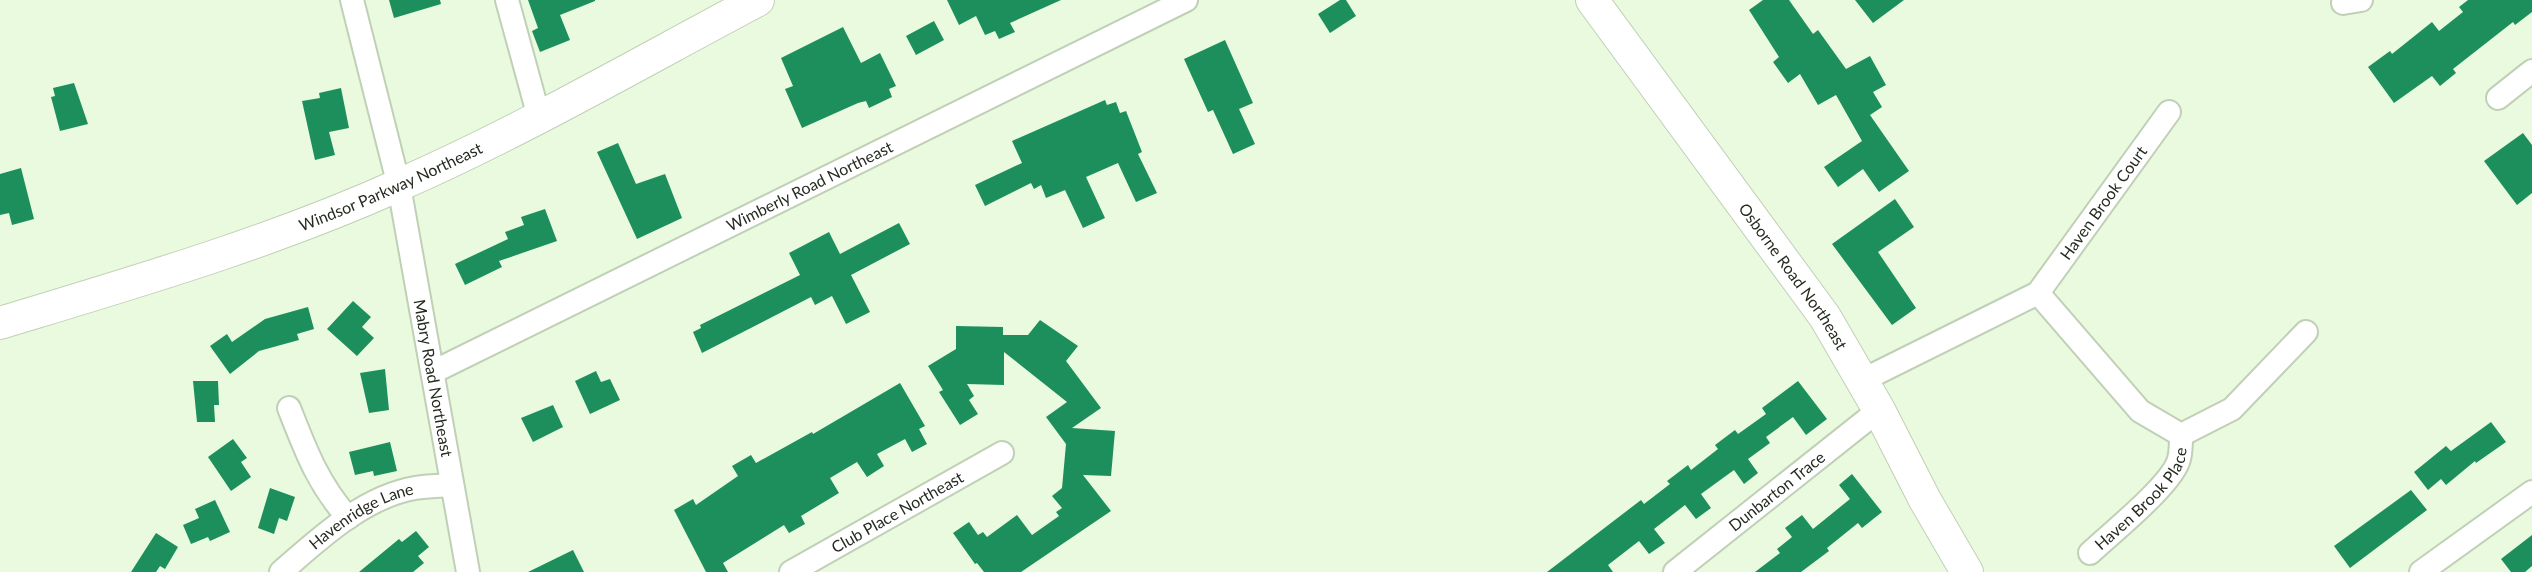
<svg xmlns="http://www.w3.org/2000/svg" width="2532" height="572" font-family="Lato,sans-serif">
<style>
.building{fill:#1d8f5d}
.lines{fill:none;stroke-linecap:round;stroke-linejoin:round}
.street-casing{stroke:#c0d0b6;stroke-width:26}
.secondary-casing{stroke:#c0d0b6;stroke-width:34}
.street{stroke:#fff;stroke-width:22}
.secondary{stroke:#fff;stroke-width:32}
.labels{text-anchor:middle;stroke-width:6;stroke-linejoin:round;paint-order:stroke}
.street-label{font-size:16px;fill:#252b21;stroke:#fff}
</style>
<rect width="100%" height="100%" fill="#e9fadf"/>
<!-- building -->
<path class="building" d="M389,0H440L441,4L394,18Z
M528,0H595V1L560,15L570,40L540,52L532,31L538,28Z
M947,0H1061L1010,23L1015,32L999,39L995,31L985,35L976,16L959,25Z
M1340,0H1346L1356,16L1330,33L1318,14Z
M1763,0H1789L1813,34L1818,30L1846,69L1870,56L1886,85L1873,92L1882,107L1870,115L1909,171L1879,192L1863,169L1838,187L1824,167L1862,141L1836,95L1818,105L1800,74L1788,83L1773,62L1779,57L1749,10Z
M1855,0H1904L1873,23Z
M2468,0H2532V12L2515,25L2513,22L2453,69L2456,73L2440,86L2432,76L2394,103L2368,67L2390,51L2392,54L2432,22L2439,31L2463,12L2459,7Z
M934,21L944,40L916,55L906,36Z
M843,27L861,63L880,53L896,86L889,89L892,97L869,108L866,101L858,103L802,128L785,89L793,86L781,58Z
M1225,40L1253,103L1239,109L1255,144L1233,154L1213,110L1208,112L1184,59Z
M74,83L88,124L60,131L51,97L55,96L53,88Z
M341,88L349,128L329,132L335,155L315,160L302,101L320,98L319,93Z
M1105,100L1107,105L1116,102L1120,113L1126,111L1142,152L1138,154L1157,193L1136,202L1118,163L1086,177L1105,218L1083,228L1065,190L1046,198L1041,185L1034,189L1031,183L985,206L975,185L1022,163L1012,141Z
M2523,133L2532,145V193L2517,205L2484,161Z
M618,143L636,184L665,174L682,218L637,239L597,152Z
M21,168L34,219L12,225L9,213L0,215V174Z
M1895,199L1914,227L1878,252L1916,308L1892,325L1832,244Z
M545,209L557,241L499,261L502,267L465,285L455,264L508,239L505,232L524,225L521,217Z
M899,223L910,244L851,275L870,312L846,324L832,296L815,305L811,297L702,353L693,332L701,328L700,325L800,275L789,253L829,232L840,254Z
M353,301L371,317L362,327L374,338L357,356L327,329Z
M308,307L314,329L297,334L299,340L259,351L230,374L210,346L227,334L232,342L265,319Z
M1040,320L1078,346L1066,361L1101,408L1072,428L1115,431L1111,476L1083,475L1111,511L1021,572H984L977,563L975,564L953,533L969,522L978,535L983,532L987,537L1017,515L1032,535L1059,516L1056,512L1062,508L1052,496L1062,488L1066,444L1046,417L1067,402L1004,352V385L967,384L974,396L969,400L978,414L960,425L939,392L943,390L928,366L956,349V326L1003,327V335H1028Z
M385,369L389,410L369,413L360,373Z
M596,371L601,382L610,379L620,400L590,414L575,381Z
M193,381H218L219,405H214L215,422H197Z
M1798,381L1827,419L1806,435L1793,417L1766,437L1770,443L1748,459L1758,473L1744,484L1734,470L1701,494L1711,508L1696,519L1685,505L1654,529L1665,543L1649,554L1639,541L1608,565L1613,572H1547L1641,500L1644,504L1670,484L1667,481L1688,465L1691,470L1718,449L1715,445L1735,430L1738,434L1766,414L1762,408Z
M900,383L925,426L919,429L927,444L912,452L905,439L877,454L884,466L867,477L857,462L830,478L839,493L801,516L805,524L789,533L784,525L723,563L728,572H706L674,510L693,499L696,505L738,476L732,466L751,455L756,463L812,432L813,434Z
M553,405L563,427L533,442L521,418Z
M2491,422L2506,442L2476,463L2475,461L2446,485L2441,479L2428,490L2414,472L2446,446L2451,451Z
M233,439L247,458L241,462L251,477L231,491L208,457Z
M390,442L397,471L374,476L373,471L355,475L349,452Z
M1852,474L1882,512L1862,528L1858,523L1827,548L1829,551L1801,572H1755L1780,553L1777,549L1792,537L1785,528L1802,515L1813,529L1850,499L1839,485Z
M270,488L295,497L287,521L279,518L274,534L258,528Z
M2411,490L2427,510L2350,568L2334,546Z
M215,500L230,532L210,541L208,537L191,544L183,525L199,518L195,509Z
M416,531L429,547L418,556L424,563L413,572H359L399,539L402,542Z
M156,533L178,547L165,569L160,566L156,572H131Z
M2532,535V566L2525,572H2511L2501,559Z
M573,550L584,572H528Z"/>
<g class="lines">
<!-- street casing -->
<g class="street-casing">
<g id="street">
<path id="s1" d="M352,0L399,186L468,572"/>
<path d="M507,0L539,117"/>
<path d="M2343,3L2361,0"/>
<path d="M2498,98L2532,71"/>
<path d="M2038,293L2140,411L2181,435L2232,409L2306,332"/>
<path id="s2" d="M433,372L1186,0"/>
<path id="s3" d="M1861,381L2038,293L2169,112"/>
<path d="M289,408C306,451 317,482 348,518"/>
<path id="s4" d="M2090,553C2110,534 2173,484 2179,459C2181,452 2181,443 2181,435"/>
<path id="s5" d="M281,572C319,539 363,497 415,488C427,486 440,486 452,485"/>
<path id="s6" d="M791,572L1002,453"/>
<path id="s7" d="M1675,572L1879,410"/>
<path d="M2421,572L2532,492"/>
</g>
</g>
<!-- secondary casing -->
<g class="secondary-casing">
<g id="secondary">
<path id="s8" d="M1592,0L1825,317L1879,410L1925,500L1967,572"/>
<path id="s9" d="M0,323C135,282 270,243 399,185C522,131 639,63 758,0"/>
</g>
</g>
<!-- street -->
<use href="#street" class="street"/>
<!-- secondary -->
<use href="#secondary" class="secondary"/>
</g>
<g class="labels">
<!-- street labels -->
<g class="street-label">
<text dy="6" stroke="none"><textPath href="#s9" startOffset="414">Windsor Parkway Northeast</textPath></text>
<text dy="6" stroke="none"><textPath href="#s2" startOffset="420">Wimberly Road Northeast</textPath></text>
<text dy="6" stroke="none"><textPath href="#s3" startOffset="309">Haven Brook Court</textPath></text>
<text dy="6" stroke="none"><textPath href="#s8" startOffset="342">Osborne Road Northeast</textPath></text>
<text dy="6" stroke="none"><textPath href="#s1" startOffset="387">Mabry Road Northeast</textPath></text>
<text dy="6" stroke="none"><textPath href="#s7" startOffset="130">Dunbarton Trace</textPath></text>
<text dy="6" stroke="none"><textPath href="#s4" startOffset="76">Haven Brook Place</textPath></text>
<text dy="6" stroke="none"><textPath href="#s6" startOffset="122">Club Place Northeast</textPath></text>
<text dy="6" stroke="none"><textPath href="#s5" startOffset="99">Havenridge Lane</textPath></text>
</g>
</g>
</svg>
